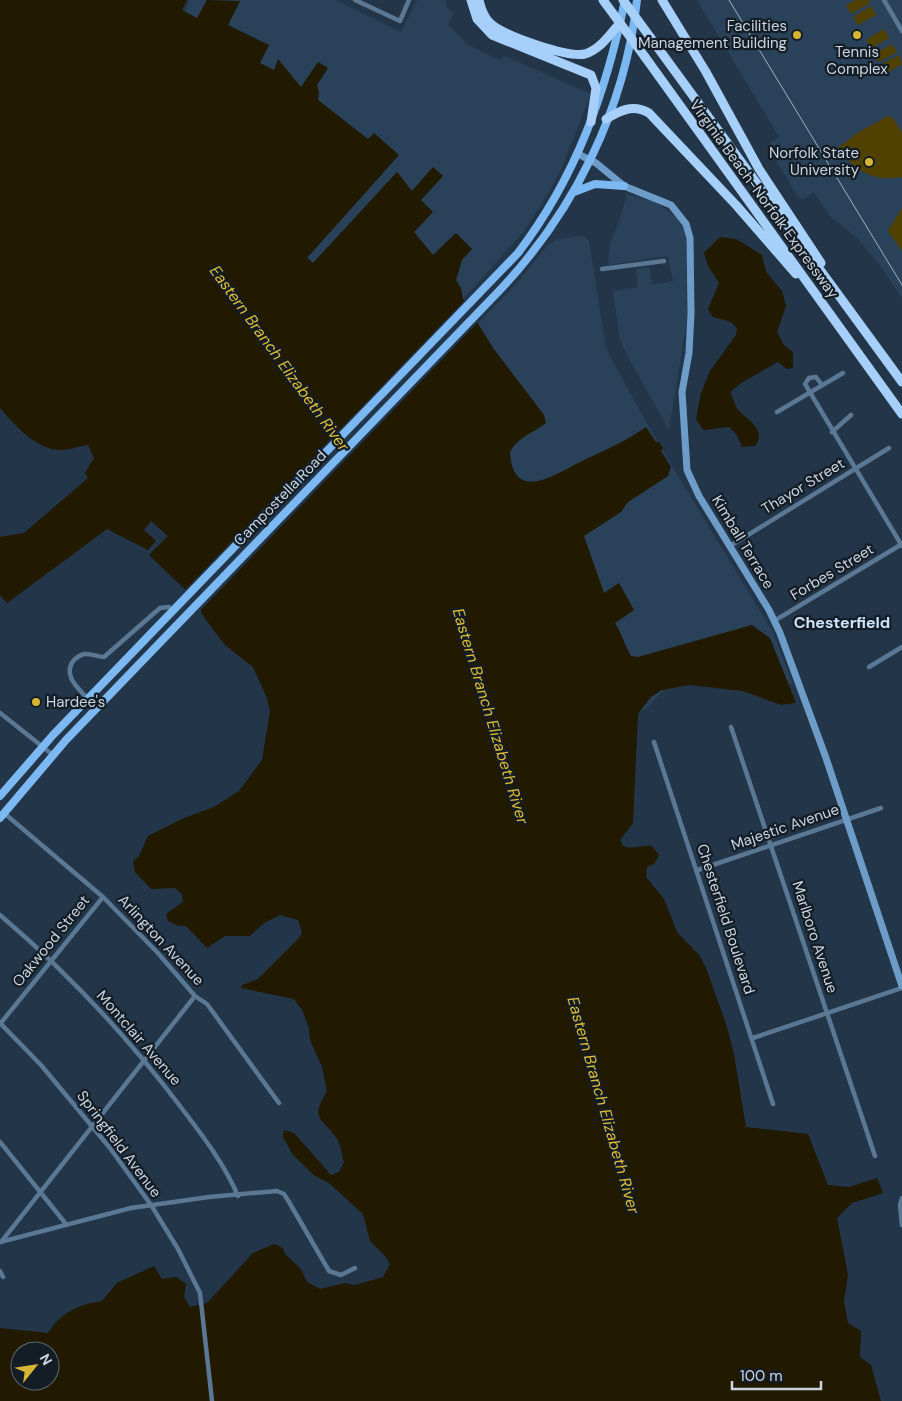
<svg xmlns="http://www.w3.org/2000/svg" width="902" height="1401" font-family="'DM Sans',sans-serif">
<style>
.built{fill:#2a4259}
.green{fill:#514100}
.water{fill:#211900;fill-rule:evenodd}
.pier{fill:#233649}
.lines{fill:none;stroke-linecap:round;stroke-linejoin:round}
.street{stroke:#5a7793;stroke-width:4.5}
.secondary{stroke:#6e9cc8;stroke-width:7}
.primary{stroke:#7cb8f2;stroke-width:8}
.highway{stroke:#a6d0f9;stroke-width:9}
.tram{stroke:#a4b1bf;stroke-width:1}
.highway-bridge{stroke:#a6d0f9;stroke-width:9}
.poi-dot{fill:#d6b534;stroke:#141d25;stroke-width:2}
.labels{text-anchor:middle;stroke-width:4.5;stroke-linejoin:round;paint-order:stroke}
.poi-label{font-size:15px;fill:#c9d5e1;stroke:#141d25;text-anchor:end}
.street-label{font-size:15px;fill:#c9d5e1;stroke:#141d25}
.water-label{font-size:16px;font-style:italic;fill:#e1bd31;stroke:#141d25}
.neighbourhood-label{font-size:16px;font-weight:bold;fill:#cbe3fb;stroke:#141d25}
</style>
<rect width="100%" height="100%" fill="#233649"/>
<!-- built -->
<path class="built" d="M190,0H335L401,32L417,0H446L447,8L454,12L448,25L468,45L501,61L504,56L591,94L560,172L547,195L524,231L463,299L313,263L307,258L165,52Z
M697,0H902V298L879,264L858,239L830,216L814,192L803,199L798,197L768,147L769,144L779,137Z
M627,194L656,202L681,221L686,231L687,320L669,430L627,355L620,340L613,291L638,287L636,269L649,267L652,285L673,281L668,256L608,265L610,243L619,222Z
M584,236L589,241L605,342L609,355L658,443L772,631L793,684L677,676L647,708L564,753L417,387L519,281L546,247L557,239Z"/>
<!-- green -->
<path class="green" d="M856,0H868L870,3L851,14L846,5Z
M871,6L876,15L858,25L853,17Z
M884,29L889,38L871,48L866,40Z
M892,44L897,52L879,62L874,54Z
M899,55L902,64L885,74L880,65Z
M888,116L893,118L902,133V177C873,182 855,171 838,148L857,133Z
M902,208V251L888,231Z"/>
<!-- water -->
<path class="water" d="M0,0H187L182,10L197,18L207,0L240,1L228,25L269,45L260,63L274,70L278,59L301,87L318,62L328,68L317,85L319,92L318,100L368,139L374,133L399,155L307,258L313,263L397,172L412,191L433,167L443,176L421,200L433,212L414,232L433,255L456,233L472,249L462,260L456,280L461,288L463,299L493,348L544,415L546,423C533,433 518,437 510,452C513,506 559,472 584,460C606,450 626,441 646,427L656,442H659L663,448L661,451L671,467L668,476L628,502L621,512L584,536L604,593L619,583L634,610L615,623C622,634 624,644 631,656L638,657L752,625L770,638L796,703L781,705L743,691L689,685L662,690L651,697L638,714L633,823L620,840L623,846C632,850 642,845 652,846L659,855L654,864L647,867L646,877L664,899L677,932L699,955L706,968L727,1027L734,1054L746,1127L808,1134L828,1185L849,1187L877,1178L883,1193L852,1203L837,1218L848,1275L844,1302L848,1323L861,1331L860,1357L871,1365L881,1401H0V1328L48,1333C62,1312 77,1305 102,1301L117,1283L154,1266L162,1279L176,1277L186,1284L184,1297L190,1307L207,1303L253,1253L274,1244L283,1248L285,1254L301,1269L307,1282L320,1289L345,1283L355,1285L383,1277L390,1264L385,1256L370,1241L363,1214L329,1183L315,1176L293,1155L283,1137L284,1130L294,1133L331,1175L339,1172L344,1162C342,1155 341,1146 337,1139C325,1119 308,1121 327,1091L322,1067L310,1040L309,1028L302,1010L294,999L241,988L242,985L258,979L299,938L302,932L298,920L280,915L264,923L250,936H225L207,948L186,926H179L168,921L166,914L183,902L182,894L175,888L151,889L135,872L133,861L139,856L148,836L184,818L214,807L239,791L262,760L270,711L267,698L253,667L225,645L203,616L196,600L149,555L168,536L151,521L144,530L156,541L148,550L107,529L7,603L0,595V537L24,533L88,478L85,473L94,458L88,445C78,446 70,450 61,450C36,450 15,425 0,408ZM20,1351H50V1381H20Z
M720,237L736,239L762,255L766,272L782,291L786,306L777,332L784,345L793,352V368L787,369L778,362L741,383L730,392C733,398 735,406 739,411C749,421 767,430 755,446L742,447L737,435L729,427L703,430L696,419L701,393L710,371L736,335L737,328L731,322L713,317L708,309L719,283L708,266L704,253Z"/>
<!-- pier -->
<path class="pier" d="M466,299L480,320L199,612L194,602L183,592Z"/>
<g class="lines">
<!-- street -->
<path class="street" d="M355,0L400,21L409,0
M884,0L902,31
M602,269L664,261
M822,385L816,377L809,378L805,384L902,546
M777,412L843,373
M832,432L851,415
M730,546L889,448
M774,621L902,544
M869,667L902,647
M87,698C78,688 62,675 74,660C77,657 80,655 84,654C91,653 97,657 104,657L160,608L169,607
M0,713L53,755
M731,727L875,1156
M654,742L773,1104
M4,813L103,897L157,952L195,996L207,1004L279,1103
M698,870L881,808
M0,915C67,972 127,1036 180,1106C202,1135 224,1163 238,1196
M0,1023L41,1065L110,1148L151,1205L178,1249L200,1293L212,1401
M0,1024L103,897
M753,1038L902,988
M0,1142L66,1224
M902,1198L900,1205L902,1225
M0,1242L131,1208L209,1197L277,1191L284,1194L289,1202L329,1271L341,1275L355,1268
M1,1242L195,996
M0,1271L3,1277"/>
<!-- secondary -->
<path class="secondary" d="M578,154L596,163L624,186L671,205L686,224L690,238L691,313L689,353L682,392L687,470L699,496L769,610L780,633L826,758L902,986"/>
<!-- primary -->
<path class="primary" d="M574,192L595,184L624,186
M0,796L53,735L518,253C576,177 606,93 625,0
M0,818L66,740L499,291C574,212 625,109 637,0"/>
<!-- highway -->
<path class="highway" d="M471,0L477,19L492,35L591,75L596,88L591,122
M479,0C481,9 484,18 491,24C505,36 568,58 585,54C601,49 610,34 620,23
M662,0L706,72L759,169L821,263
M650,37L902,382
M645,57L902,414
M606,119C621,110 633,104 649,113L736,205L796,274"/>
<!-- tram -->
<path class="tram" d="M729,0L902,285"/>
<!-- highway-bridge -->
<path class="highway-bridge" d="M603,0L645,57
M623,0L650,37"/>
</g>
<!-- markers -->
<g class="poi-dot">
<circle cx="797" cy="35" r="5"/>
<circle cx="857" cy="35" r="5"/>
<circle cx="869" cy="162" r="5"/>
<circle cx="36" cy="702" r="5"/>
</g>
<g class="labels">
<!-- poi labels -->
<g class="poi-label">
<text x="787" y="31">Facilities<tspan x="787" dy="17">Management Building</tspan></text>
<text x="857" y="57" text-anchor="middle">Tennis<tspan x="857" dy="17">Complex</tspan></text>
<text x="859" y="158">Norfolk State<tspan x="859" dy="17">University</tspan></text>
<text x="46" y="707" text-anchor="start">Hardee's</text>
</g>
<!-- street labels -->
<g class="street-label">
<text transform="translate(764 199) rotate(54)" y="5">Virginia Beach-Norfolk Expressway</text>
<text transform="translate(803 486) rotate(-31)" y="5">Thayor Street</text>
<text transform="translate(280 498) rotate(-46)" y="5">Campostella Road</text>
<text transform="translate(743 542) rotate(59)" y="5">Kimball Terrace</text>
<text transform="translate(832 572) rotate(-31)" y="5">Forbes Street</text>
<text transform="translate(785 827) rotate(-19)" y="5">Majestic Avenue</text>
<text transform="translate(726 919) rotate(72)" y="5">Chesterfield Boulevard</text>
<text transform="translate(815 937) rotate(72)" y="5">Marlboro Avenue</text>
<text transform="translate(161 940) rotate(47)" y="5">Arlington Avenue</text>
<text transform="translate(51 941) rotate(-51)" y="5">Oakwood Street</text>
<text transform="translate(139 1038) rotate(49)" y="5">Montclair Avenue</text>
<text transform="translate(119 1144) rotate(53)" y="5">Springfield Avenue</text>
</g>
<!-- water labels -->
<g class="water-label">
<text transform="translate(280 358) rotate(54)" y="6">Eastern Branch Elizabeth River</text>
<text transform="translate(491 716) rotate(73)" y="6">Eastern Branch Elizabeth River</text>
<text transform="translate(604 1105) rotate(74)" y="6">Eastern Branch Elizabeth River</text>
</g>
<!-- neighbourhood labels -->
<g class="neighbourhood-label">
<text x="842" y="628">Chesterfield</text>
</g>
</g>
<!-- north arrow -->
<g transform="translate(35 1366) rotate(60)"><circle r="24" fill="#141d25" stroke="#5c6770"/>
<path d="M0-4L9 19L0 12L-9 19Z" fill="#d6b534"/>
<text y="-8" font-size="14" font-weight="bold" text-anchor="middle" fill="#c9d5e1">N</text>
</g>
<!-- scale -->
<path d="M732 1381v8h89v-8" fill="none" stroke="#c9d5e1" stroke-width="2.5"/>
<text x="740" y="1381" font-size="15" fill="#c9d5e1" stroke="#141d25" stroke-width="4" paint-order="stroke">100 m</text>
</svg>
